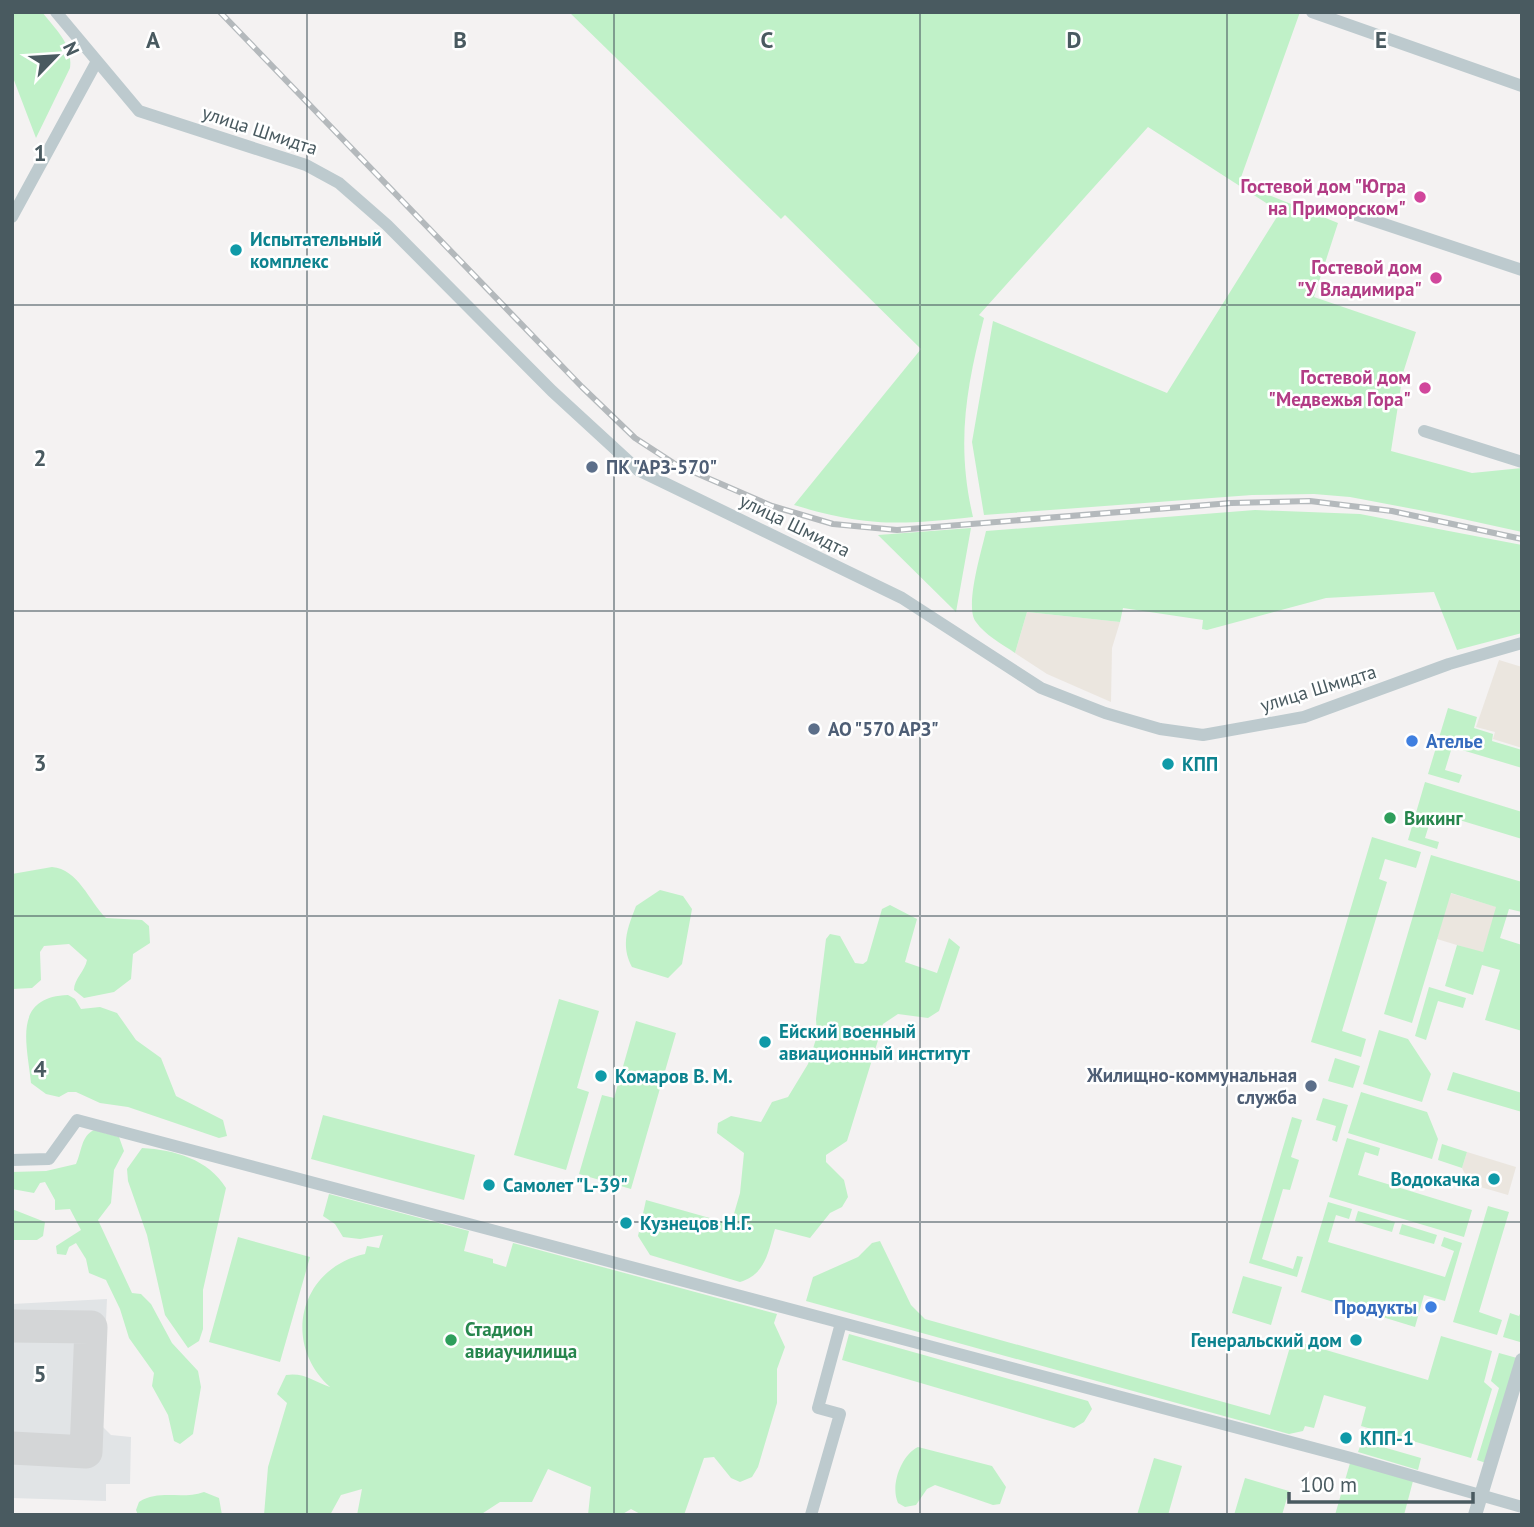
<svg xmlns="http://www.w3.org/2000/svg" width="1534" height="1527" font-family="'PT Sans',sans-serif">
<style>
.commercial{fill:#ebe6df}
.airport{fill:#e1e4e6}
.green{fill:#c0f1c8}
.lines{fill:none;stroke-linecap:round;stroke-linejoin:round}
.taxiway{stroke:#d4d6d7;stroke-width:33}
.minor{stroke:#bdcace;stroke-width:12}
.tertiary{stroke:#bdcace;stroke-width:14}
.rail-casing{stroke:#b4b9bc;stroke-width:6}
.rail{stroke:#fff;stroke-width:3.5;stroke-dasharray:10;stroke-linecap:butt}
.grid{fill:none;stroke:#495a60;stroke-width:2;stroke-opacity:0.55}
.hotel-dot{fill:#d1479c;stroke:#fff;stroke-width:2.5}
.culture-dot{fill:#0f9aa8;stroke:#fff;stroke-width:2.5}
.service-dot{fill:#5c6f8a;stroke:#fff;stroke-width:2.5}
.shop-dot{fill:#3f7fe0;stroke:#fff;stroke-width:2.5}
.leisure-dot{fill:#2e9e5b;stroke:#fff;stroke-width:2.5}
.labels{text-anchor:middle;stroke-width:5;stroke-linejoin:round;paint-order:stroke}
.street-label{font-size:19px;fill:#495a60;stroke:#fff}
.hotel-label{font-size:19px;font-weight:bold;fill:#b23c85;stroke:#fff;text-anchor:end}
.culture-label{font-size:19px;font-weight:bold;fill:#0d838f;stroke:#fff;text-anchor:start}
.service-label{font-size:19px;font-weight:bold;fill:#4e5e75;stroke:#fff;text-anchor:start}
.shop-label{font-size:19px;font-weight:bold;fill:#366cbe;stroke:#fff;text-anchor:start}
.leisure-label{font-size:19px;font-weight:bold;fill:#27864d;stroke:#fff;text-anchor:start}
.grid-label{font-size:23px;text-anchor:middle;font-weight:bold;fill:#495a60;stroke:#fff;stroke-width:5;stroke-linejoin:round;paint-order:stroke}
</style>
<rect width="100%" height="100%" fill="#f4f2f2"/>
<!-- commercial -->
<path class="commercial" d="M1027,612L1120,622L1112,648L1111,702L1047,674L1015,653Z
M1499,660L1522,667V748L1493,739L1495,732L1476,727Z
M1450,893L1497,907L1483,953L1437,939Z
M1467,1152L1516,1167L1508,1195L1470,1184L1462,1168Z"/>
<!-- airport -->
<path class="airport" d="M107,1299L101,1425L111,1435L131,1437L130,1484H106V1501L12,1498V1304Z"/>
<!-- green -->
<path class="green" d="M12,12H42C56,30 73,44 70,68L36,138L12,75Z
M569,12H1300L1239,183L1338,223L1314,297L1416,332L1403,373L1391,451L1472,473L1522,468V532L1440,514L1350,497L1314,494L1252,495L984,515L972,442L993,321L1167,393L1280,212L1148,127L979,315L984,318C966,389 956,444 973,517C900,525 866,527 794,505L921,349L785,215L781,219Z
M1255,510L1360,514L1522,545V633L1457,650L1434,592L1326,598L1207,630L1202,629L1203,620L1123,608L1120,622L1027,612L1015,653C1002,644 985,635 976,622C964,607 982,550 986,531Z
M971,528L956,612L878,535Z
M1448,708L1477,717L1474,728L1493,734L1492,741L1522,750V768L1452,747L1445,770L1462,775L1459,783L1428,774Z
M1425,782L1522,812V839L1433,812L1425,838L1439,842L1437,849L1408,840Z
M1372,837L1421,852L1416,868L1385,859L1379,879L1387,882L1342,1031L1366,1039L1361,1057L1311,1042Z
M1431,855L1522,882V912L1509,909L1500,938L1522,945V1031L1485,1020L1500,970L1482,965L1473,995L1445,986L1457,945L1483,952L1496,907L1451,893L1412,1023L1384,1014Z
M52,867C78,869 89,901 106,918L142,920L149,926L150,943L133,954L131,979L114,992L84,998L74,990C74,979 85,971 87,960L69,944L44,946L40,952L41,980L32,988L12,989V874Z
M660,890L683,896L692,909L682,964L668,978L632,967C620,945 628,927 636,906Z
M890,905L917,919L905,962L937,973L949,938L960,947L939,1011L928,1018L898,1014L883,1024L847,1141L826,1155V1162L844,1180L848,1197L842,1207L830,1213L810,1238L775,1229C768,1252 766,1274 740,1282L650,1255L638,1236L646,1200L731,1224L740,1193L744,1153L717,1133L718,1123L731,1116L761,1122L772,1102L788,1097L808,1064L817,1036L816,1019L826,939L830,934L840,936L855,963L863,964L867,961L882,909Z
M1429,987L1466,998L1463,1008L1438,1001L1426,1040L1415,1036Z
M68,995L75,999L81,1009L100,1007L117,1013L136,1040L161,1058L176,1096L223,1120L227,1136L219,1138L128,1107L100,1103L76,1092H68L59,1097L46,1094L31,1083C27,1044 12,997 68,995Z
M559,999L599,1011L577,1088L589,1092L566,1170L514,1155Z
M636,1021L676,1033L631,1189L579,1174L602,1095L614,1098Z
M1379,1030L1408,1039L1431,1074L1422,1102L1363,1084Z
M1335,1058L1360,1066L1353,1088L1328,1081Z
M1453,1072L1522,1093V1112L1447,1090Z
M1361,1092L1427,1112L1438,1139L1432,1159L1348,1133Z
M1323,1098L1348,1105L1337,1142L1332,1140L1336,1126L1316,1120Z
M323,1115L475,1155L464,1200L311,1159Z
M1292,1117L1302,1120L1291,1157L1299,1160L1290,1190L1283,1189L1262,1259L1293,1269L1297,1256L1303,1257L1297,1277L1249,1263Z
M94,1130L119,1137L124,1151L114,1170L111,1203L98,1220L132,1293L141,1294L151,1304L172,1343L198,1371L201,1387L193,1434L180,1444L174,1441L168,1415L152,1386L154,1373L129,1338L120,1309L106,1280L89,1273L86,1259L76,1243L69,1247L66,1255L57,1254L56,1246L81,1230L70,1209L55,1210V1200L45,1182L40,1183L34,1193L12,1189V1172L46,1171L76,1164C82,1151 81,1136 94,1130Z
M1347,1138L1380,1148L1378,1156L1365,1152L1358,1175L1472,1210L1464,1237L1329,1197Z
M1442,1144L1467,1152L1462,1168L1438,1160Z
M142,1148C175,1150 208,1159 226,1188L203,1290V1329L199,1341L188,1348L165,1315L147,1235L128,1181L127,1169Z
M329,1194L469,1231L464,1251L493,1259V1263L506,1267L513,1243L777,1314L774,1323L785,1347L777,1369V1403L758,1467L752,1477L740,1482L731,1478L714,1457L704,1458L684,1515H642L631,1509L621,1515H588L591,1487L548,1469L532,1502H500L480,1515H357L362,1489L341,1495L330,1515H264L268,1467L287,1403L277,1394L286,1375C304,1372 315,1382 330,1387C281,1343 300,1268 365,1254L367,1246L379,1248L383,1235L360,1239L343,1237L335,1224L323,1216Z
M1328,1202L1352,1209L1349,1219L1336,1215L1328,1242L1445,1277L1454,1251L1441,1246L1444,1237L1462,1243L1445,1301L1424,1295L1415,1327L1301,1292Z
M1488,1206L1509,1212L1479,1312L1502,1320L1497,1335L1453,1322Z
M12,1209L45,1222L43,1236L37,1240H12Z
M1358,1211L1395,1222L1392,1232L1355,1221Z
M1402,1224L1437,1235L1434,1244L1399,1234Z
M238,1237L310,1257L280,1362L209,1342Z
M880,1241L911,1305L925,1319L1270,1415L1292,1340L1428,1380L1441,1336L1492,1351L1484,1382L1492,1389L1471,1458L1361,1426L1366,1407L1324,1395L1314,1428L1305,1426L1303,1431L1289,1434L806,1301L813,1277L858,1257L872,1243Z
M1243,1276L1282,1287L1271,1325L1232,1313Z
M1522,1309L1520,1342L1503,1337L1510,1313L1519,1316Z
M849,1334L1088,1401L1092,1409L1084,1422L1074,1428L842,1360Z
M1499,1353L1517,1358L1486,1463L1477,1460L1499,1388L1491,1381Z
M1362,1441L1421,1458L1418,1470L1358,1452Z
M918,1447L992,1466L1006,1487L1000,1504L993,1505L935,1485L927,1489L916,1505L905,1507L898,1503C890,1486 901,1455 918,1447Z
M1154,1458L1182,1466L1168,1515H1137Z
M1350,1463L1413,1481L1404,1515H1335Z
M1245,1478L1289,1491L1282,1515H1234Z
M204,1492L219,1498L222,1515H138L136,1510L139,1502C160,1489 181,1500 204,1492Z"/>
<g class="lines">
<!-- taxiway -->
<path class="taxiway" d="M12,1326L91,1327L86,1452L12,1448"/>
<!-- minor -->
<path class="minor" d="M56,12L139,111L306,165L339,183L387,225L552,391L638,470L902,598L1041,688L1105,713L1160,729L1203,735L1304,717L1449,664L1522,643
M1312,12L1522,86
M1348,212L1522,270
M12,217L97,61
M1424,431L1522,462
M12,1160L49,1159L77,1120L1351,1458L1522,1507
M811,1515L840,1414L818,1408L841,1323"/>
<!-- tertiary -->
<path class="tertiary" d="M1475,1515L1522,1360"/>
<!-- rail casing -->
<g class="rail-casing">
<path id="rail" d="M220,12L582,387L635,438L675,464L772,506L833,524L897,530L1231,503L1310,501L1392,511L1522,539"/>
</g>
<!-- rail -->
<use href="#rail" class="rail"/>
</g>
<!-- grid -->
<path class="grid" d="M307,12V1515M614,12V1515M920,12V1515M1227,12V1515M12,305H1522M12,611H1522M12,916H1522M12,1222H1522"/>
<!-- markers -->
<g class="hotel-dot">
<circle cx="1420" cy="197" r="7"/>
<circle cx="1436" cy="278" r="7"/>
<circle cx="1425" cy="388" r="7"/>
</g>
<g class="culture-dot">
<circle cx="236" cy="250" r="7"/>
<circle cx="1168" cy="764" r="7"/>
<circle cx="765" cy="1042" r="7"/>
<circle cx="601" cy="1076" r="7"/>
<circle cx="1494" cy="1179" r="7"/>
<circle cx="489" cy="1185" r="7"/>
<circle cx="626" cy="1223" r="7"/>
<circle cx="1356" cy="1340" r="7"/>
<circle cx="1346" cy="1438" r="7"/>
</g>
<g class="service-dot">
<circle cx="592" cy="467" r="7"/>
<circle cx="814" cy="729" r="7"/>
<circle cx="1311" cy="1086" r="7"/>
</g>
<g class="shop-dot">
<circle cx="1412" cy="741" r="7"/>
<circle cx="1431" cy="1307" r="7"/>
</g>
<g class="leisure-dot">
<circle cx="1390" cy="818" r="7"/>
<circle cx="451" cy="1340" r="7"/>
</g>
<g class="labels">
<!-- street labels -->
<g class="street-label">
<text transform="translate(260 130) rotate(18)" y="7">улица Шмидта</text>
<text transform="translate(795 525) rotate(26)" y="7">улица Шмидта</text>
<text transform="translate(1318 688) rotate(-17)" y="7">улица Шмидта</text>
</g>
<!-- hotel labels -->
<g class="hotel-label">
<text x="1406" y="193">Гостевой дом "Югра<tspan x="1406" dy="22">на Приморском"</tspan></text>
<text x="1422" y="274">Гостевой дом<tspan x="1422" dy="22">"У Владимира"</tspan></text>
<text x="1411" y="384">Гостевой дом<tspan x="1411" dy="22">"Медвежья Гора"</tspan></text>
</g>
<!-- culture labels -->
<g class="culture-label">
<text x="250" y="246">Испытательный<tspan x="250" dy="22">комплекс</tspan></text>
<text x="1182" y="771">КПП</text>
<text x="779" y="1038">Ейский военный<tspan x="779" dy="22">авиационный институт</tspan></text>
<text x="615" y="1083">Комаров В. М.</text>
<text x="1480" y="1186" text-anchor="end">Водокачка</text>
<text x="503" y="1192">Самолет "L-39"</text>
<text x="640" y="1230">Кузнецов Н.Г.</text>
<text x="1342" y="1347" text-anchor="end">Генеральский дом</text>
<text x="1360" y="1445">КПП-1</text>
</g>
<!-- service labels -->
<g class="service-label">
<text x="606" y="474">ПК "АРЗ-570"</text>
<text x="828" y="736">АО "570 АРЗ"</text>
<text x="1297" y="1082" text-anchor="end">Жилищно-коммунальная<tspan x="1297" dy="22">служба</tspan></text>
</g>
<!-- shop labels -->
<g class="shop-label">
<text x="1426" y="748">Ателье</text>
<text x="1417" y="1314" text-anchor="end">Продукты</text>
</g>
<!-- leisure labels -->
<g class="leisure-label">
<text x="1404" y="825">Викинг</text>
<text x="465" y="1336">Стадион<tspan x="465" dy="22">авиаучилища</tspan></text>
</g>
</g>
<g class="grid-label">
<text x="153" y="48">A</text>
<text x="460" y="48">B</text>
<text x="767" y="48">C</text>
<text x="1074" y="48">D</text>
<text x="1381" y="48">E</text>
<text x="40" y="161">1</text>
<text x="40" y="466">2</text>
<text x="40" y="771">3</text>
<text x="40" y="1077">4</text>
<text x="40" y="1382">5</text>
</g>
<!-- border -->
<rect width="1534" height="1527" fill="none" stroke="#495a60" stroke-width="28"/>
<!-- north arrow -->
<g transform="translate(56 56) rotate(65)" stroke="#ffffff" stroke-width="5" paint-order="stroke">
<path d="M0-5L12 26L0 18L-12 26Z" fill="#495a60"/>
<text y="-10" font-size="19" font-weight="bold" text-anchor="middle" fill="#495a60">N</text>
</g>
<!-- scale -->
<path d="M1289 1492v10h184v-10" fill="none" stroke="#495a60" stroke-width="3.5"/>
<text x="1300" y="1492" font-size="21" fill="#495a60" stroke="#ffffff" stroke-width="5" paint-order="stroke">100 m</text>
</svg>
